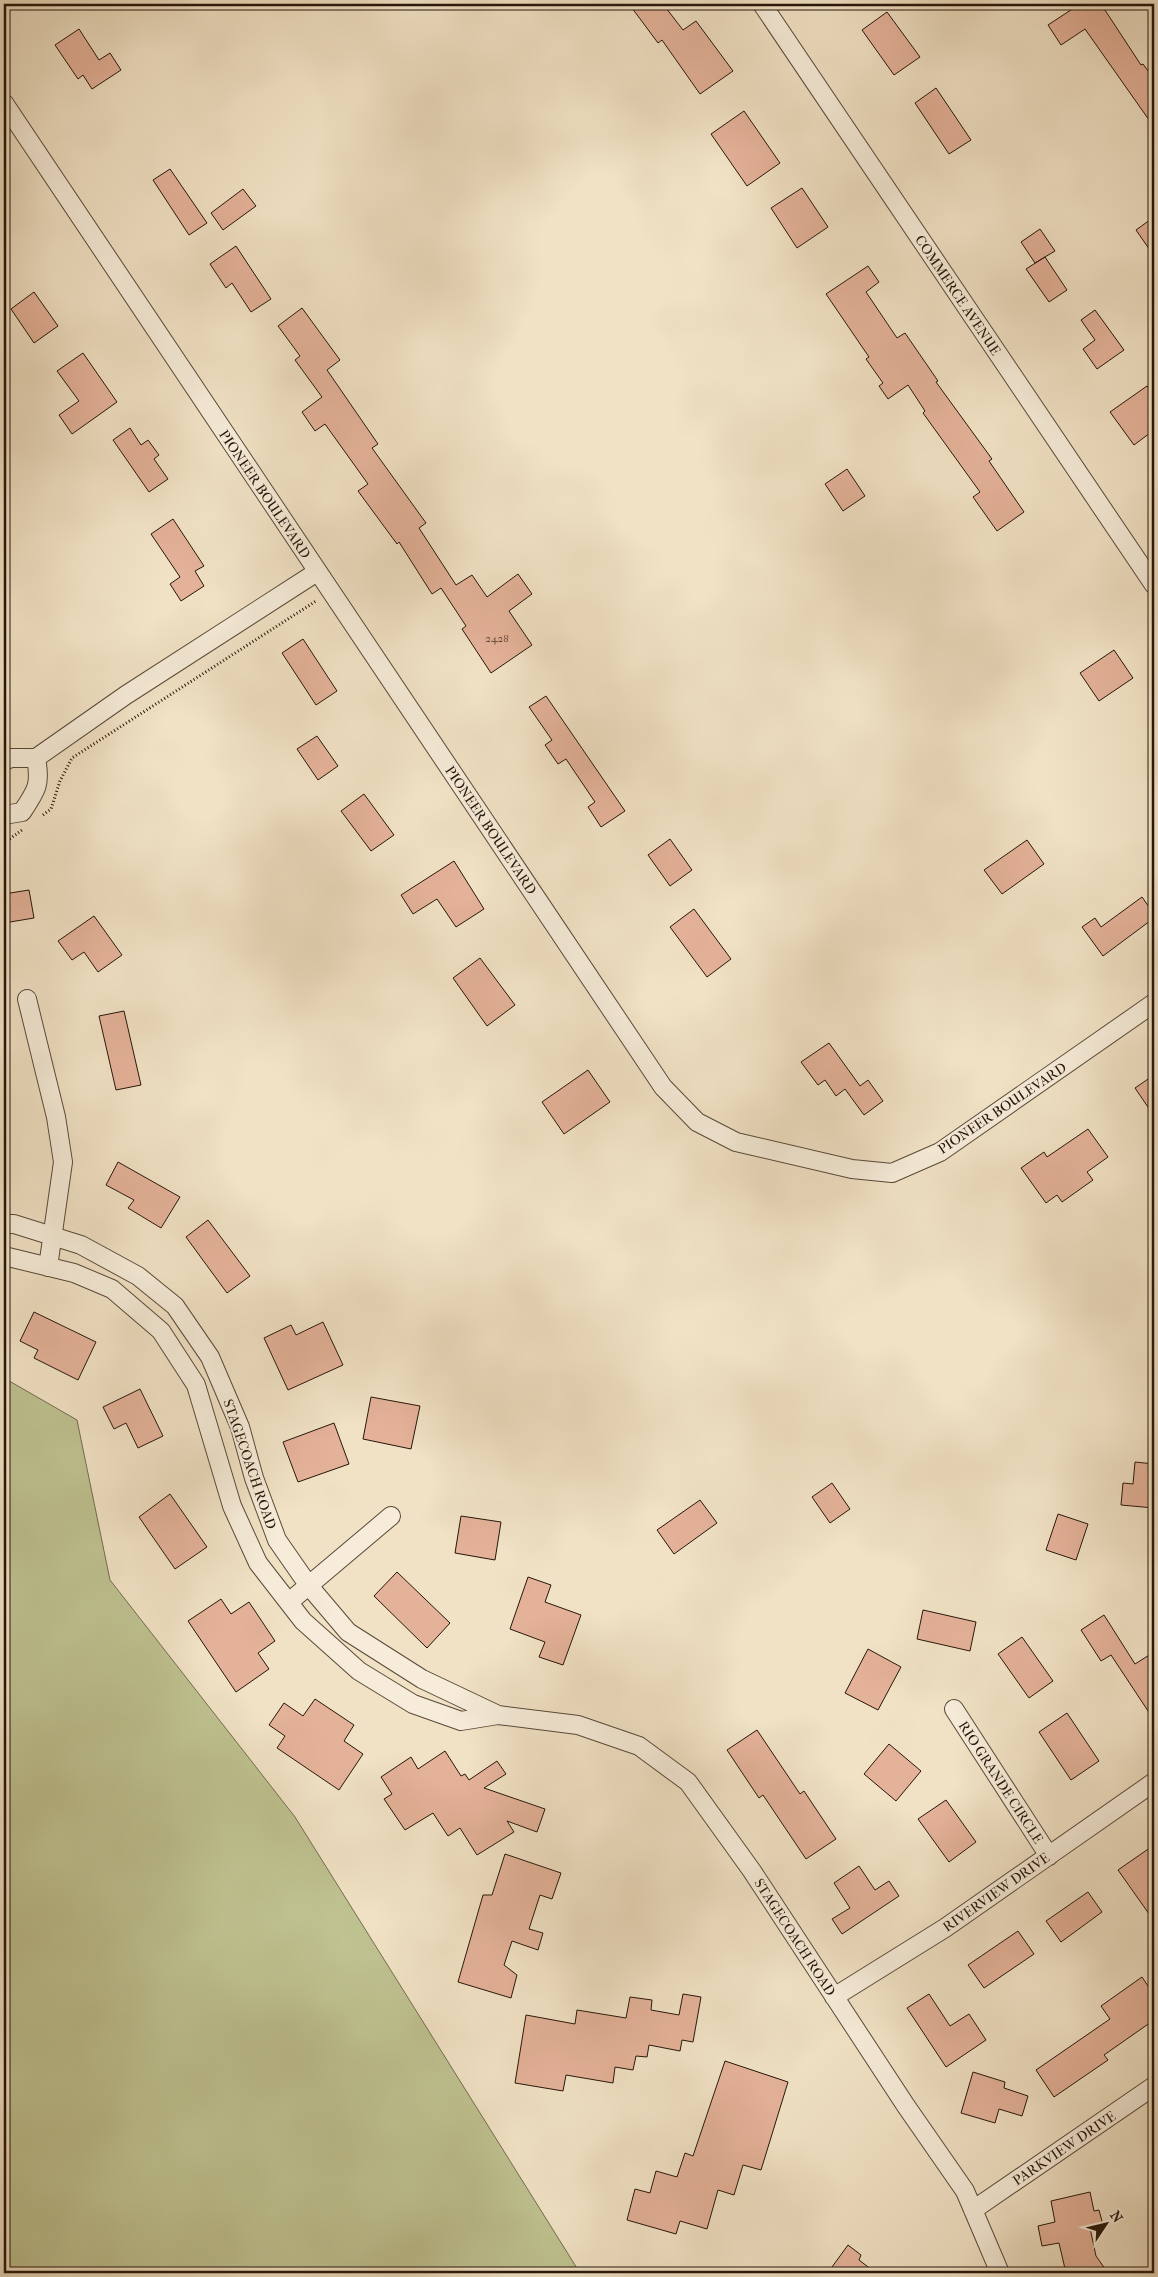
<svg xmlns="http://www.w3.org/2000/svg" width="1158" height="2277" font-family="'IM FELL French Canon',serif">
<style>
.green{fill:#bfc291;stroke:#726c4e}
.building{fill:#e4b299;stroke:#26160a}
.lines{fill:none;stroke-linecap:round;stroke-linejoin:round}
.minor-casing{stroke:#594939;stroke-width:20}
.path{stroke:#26160a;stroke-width:3;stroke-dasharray:1 2.5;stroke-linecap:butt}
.minor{stroke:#f6ecd9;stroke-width:18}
.labels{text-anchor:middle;stroke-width:4;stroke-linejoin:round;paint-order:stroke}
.number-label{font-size:11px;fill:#563d2e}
.street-label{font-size:14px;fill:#26160a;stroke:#f6ecd9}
</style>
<rect width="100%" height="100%" fill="#f1e2c5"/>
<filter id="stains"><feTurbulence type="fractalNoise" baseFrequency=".004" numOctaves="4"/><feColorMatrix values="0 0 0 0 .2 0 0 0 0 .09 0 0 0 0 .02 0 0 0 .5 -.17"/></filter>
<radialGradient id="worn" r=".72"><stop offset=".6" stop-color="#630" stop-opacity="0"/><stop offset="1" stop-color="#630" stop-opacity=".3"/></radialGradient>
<!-- green -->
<path class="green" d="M4,1378L77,1420L110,1580L295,1817L580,2273H4Z"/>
<!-- building -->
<path class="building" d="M629,4H663L683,30L696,21L733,71L700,94L662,40L658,43Z
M1080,4H1101L1141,65L1143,64L1154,79V127L1085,29L1061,45L1048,25Z
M887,12L920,57L894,75L862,30Z
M79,29L99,60L110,53L121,70L92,89L83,75L78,79L55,45Z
M936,88L971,140L949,154L915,103Z
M744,111L780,163L747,186L711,134Z
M170,169L207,223L189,235L153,180Z
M802,188L828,227L797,248L771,208Z
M243,189L256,206L223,230L211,213Z
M1154,217V256L1136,230Z
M1040,229L1055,251L1035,263L1021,242Z
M236,246L271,299L251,312L232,283L226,288L210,264Z
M1045,257L1067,290L1049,302L1026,269Z
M868,266L879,282L866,292L897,338L905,333L938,381L936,382L992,459L989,461L1024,512L997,531L973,497L980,492L923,413L925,411L908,385L888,399L879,386L883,383L866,359L869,357L826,294Z
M34,292L58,326L34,343L11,309Z
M302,308L340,360L327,370L378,444L372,448L426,523L419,528L456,585L472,575L487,597L518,574L532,594L509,611L532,645L491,673L462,629L466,626L441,588L432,594L399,542L397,544L358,491L368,484L325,424L315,431L302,412L322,397L295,360L300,356L278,326Z
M1095,310L1124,350L1097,369L1083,349L1095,340L1081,320Z
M83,353L117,402L72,434L59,415L79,401L57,371Z
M1147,386L1154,396V430L1134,445L1110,412Z
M130,428L141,445L148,440L159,455L154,459L168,479L149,492L113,440Z
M847,469L865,496L843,511L825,484Z
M173,519L204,566L195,571L204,586L181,601L170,584L180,577L151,534Z
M303,639L337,691L316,705L282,653Z
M1114,650L1133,678L1099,701L1080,673Z
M546,696L625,811L601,827L588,807L595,802L566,759L558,764L545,745L552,740L529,707Z
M317,736L338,766L318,780L297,749Z
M364,794L394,835L371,851L341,811Z
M670,839L692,870L670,886L648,855Z
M1027,840L1044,864L1002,894L984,870Z
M454,861L484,909L456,927L437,899L413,914L401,895Z
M29,890L34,918L4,923V894Z
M1142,897L1154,914V918L1103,956L1082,927L1095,918L1101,927Z
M694,909L731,959L707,977L670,927Z
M94,916L122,955L98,972L84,952L72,960L58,941Z
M480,958L515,1005L487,1026L453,978Z
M124,1011L141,1085L116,1090L99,1016Z
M829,1043L860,1086L868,1080L883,1101L864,1115L845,1089L836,1096L825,1080L818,1085L801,1062Z
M588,1070L610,1102L564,1134L542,1102Z
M1154,1075V1116L1135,1088Z
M1088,1129L1108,1157L1087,1172L1093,1180L1062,1202L1057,1195L1046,1203L1021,1168L1044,1152L1047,1157Z
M118,1162L180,1197L161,1228L128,1208L134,1200L106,1185Z
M208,1220L250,1276L227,1293L186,1237Z
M34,1312L96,1342L78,1380L34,1358L38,1350L20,1341Z
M323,1322L343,1365L288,1390L264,1338L291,1325L296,1335Z
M140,1389L163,1436L138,1448L126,1423L114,1429L103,1407Z
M371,1397L420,1406L411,1449L363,1439Z
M334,1423L349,1464L298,1482L283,1442Z
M1135,1462L1154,1464V1508L1121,1505L1123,1483L1133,1484Z
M832,1483L850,1509L830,1523L812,1497Z
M170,1494L207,1547L175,1569L139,1517Z
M700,1500L717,1523L674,1554L657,1530Z
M1058,1514L1088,1524L1076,1560L1046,1550Z
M461,1516L501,1522L495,1560L455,1553Z
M397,1572L450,1623L427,1648L374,1596Z
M528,1577L551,1585L545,1602L581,1615L563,1665L539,1657L545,1642L510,1629Z
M221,1599L231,1614L249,1602L275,1641L258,1653L269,1669L236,1692L188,1621Z
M923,1610L976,1622L970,1651L917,1639Z
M1104,1615L1135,1664L1154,1652V1720L1111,1655L1101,1661L1081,1630Z
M1022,1637L1053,1681L1029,1698L998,1654Z
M868,1649L901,1667L878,1710L845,1693Z
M315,1699L354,1725L344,1741L363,1754L339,1790L277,1748L285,1736L269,1725L284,1703L303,1716Z
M1067,1713L1099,1761L1071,1780L1039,1732Z
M757,1730L800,1794L804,1791L836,1839L806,1859L763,1795L759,1798L727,1750Z
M889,1744L921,1771L896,1801L864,1774Z
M445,1751L461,1776L465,1774L469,1780L497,1761L506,1774L484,1788L545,1809L537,1832L507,1821L514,1832L477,1855L460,1828L448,1836L433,1813L405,1830L384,1799L392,1794L381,1777L411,1757L418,1769Z
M946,1800L976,1842L949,1862L918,1819Z
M1154,1845V1877L1148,1881L1154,1890V1921L1118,1870Z
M505,1854L561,1873L552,1899L540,1895L529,1929L543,1933L538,1950L512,1941L504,1965L517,1975L511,1998L458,1982L483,1895H492Z
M859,1866L875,1890L889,1881L899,1896L842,1934L832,1919L850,1908L834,1883Z
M1088,1892L1102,1912L1061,1942L1046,1921Z
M1018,1931L1034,1954L984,1988L968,1965Z
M1142,1977L1154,1995V2020L1104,2055L1108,2060L1054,2097L1036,2070L1110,2019L1101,2006Z
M683,1994L701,1997L693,2042L682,2040L680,2051L649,2045L647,2057L636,2056L633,2070L615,2067L613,2083L566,2075L563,2091L515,2083L526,2015L575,2024L577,2010L626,2018L630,1997L652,2000L651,2010L679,2015Z
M929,1994L950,2026L969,2014L986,2040L946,2067L907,2008Z
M725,2061L788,2082L761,2170L743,2165L734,2195L718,2190L707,2229L680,2221L676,2234L627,2220L635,2189L650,2193L656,2171L677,2177L685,2153L693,2156Z
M973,2072L1005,2082L1004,2088L1028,2096L1022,2116L999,2109L995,2123L961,2113Z
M1090,2192L1094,2211L1099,2210L1103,2225L1090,2228L1096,2256L1108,2273H1066L1059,2243L1042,2246L1038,2226L1055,2222L1051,2201Z
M848,2245L861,2255L859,2260L876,2273H839L832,2267Z"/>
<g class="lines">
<!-- minor casing -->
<g class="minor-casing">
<path id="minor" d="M762,4L1154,585
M4,103L663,1087L697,1122L736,1142L852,1169L892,1173L940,1152L1154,1003
M4,761L11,758H36L126,695L317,572
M4,815L22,812C37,790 41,784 36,758
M27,999L56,1117L63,1162L48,1267
M4,1224H14L81,1245L138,1276L175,1306L210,1357L240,1427L254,1478L277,1540L309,1586L348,1632L422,1679L498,1715
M4,1256L74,1273L112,1289L161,1331L196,1385L232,1506L258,1563L303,1621L359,1671L413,1704L461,1721L498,1715L578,1725L639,1746L688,1782L752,1871L906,2106L965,2191L1000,2273
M289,1602L391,1516
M954,1709L1049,1856
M834,1997L945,1928L1154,1782
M973,2210L1154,2086"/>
</g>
<!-- path -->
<path class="path" d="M43,815L51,809L60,781L72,758L316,601
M4,843L22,830"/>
<!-- minor -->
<use href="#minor" class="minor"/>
</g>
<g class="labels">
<!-- number labels -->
<g class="number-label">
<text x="497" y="642">2428</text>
</g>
<!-- street labels -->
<g class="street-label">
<text transform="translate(958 295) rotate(56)" y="5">COMMERCE AVENUE</text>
<text transform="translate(265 494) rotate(56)" y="5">PIONEER BOULEVARD</text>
<text transform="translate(491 830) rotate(56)" y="5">PIONEER BOULEVARD</text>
<text transform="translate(1002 1108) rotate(-34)" y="5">PIONEER BOULEVARD</text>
<text transform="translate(250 1464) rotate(71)" y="5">STAGECOACH ROAD</text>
<text transform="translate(1001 1782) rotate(57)" y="5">RIO GRANDE CIRCLE</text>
<text transform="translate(996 1892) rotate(-35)" y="5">RIVERVIEW DRIVE</text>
<text transform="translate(795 1937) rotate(57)" y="5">STAGECOACH ROAD</text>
<text transform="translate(1064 2148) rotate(-34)" y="5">PARKVIEW DRIVE</text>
</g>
</g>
<!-- margin -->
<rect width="1158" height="2277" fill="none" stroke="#f1e2c5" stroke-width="20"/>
<rect x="5" y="5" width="1148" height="2267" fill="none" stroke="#26160a" stroke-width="2.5"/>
<rect x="10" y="10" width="1138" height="2257" fill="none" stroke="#26160a"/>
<!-- north arrow -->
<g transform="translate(1106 2224) rotate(55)" stroke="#f6ecd9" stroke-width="4" paint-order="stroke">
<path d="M0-4L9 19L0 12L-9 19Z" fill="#26160a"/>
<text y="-8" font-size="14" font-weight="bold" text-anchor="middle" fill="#26160a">N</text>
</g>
<rect width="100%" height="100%" filter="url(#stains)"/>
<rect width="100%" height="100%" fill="url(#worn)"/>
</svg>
